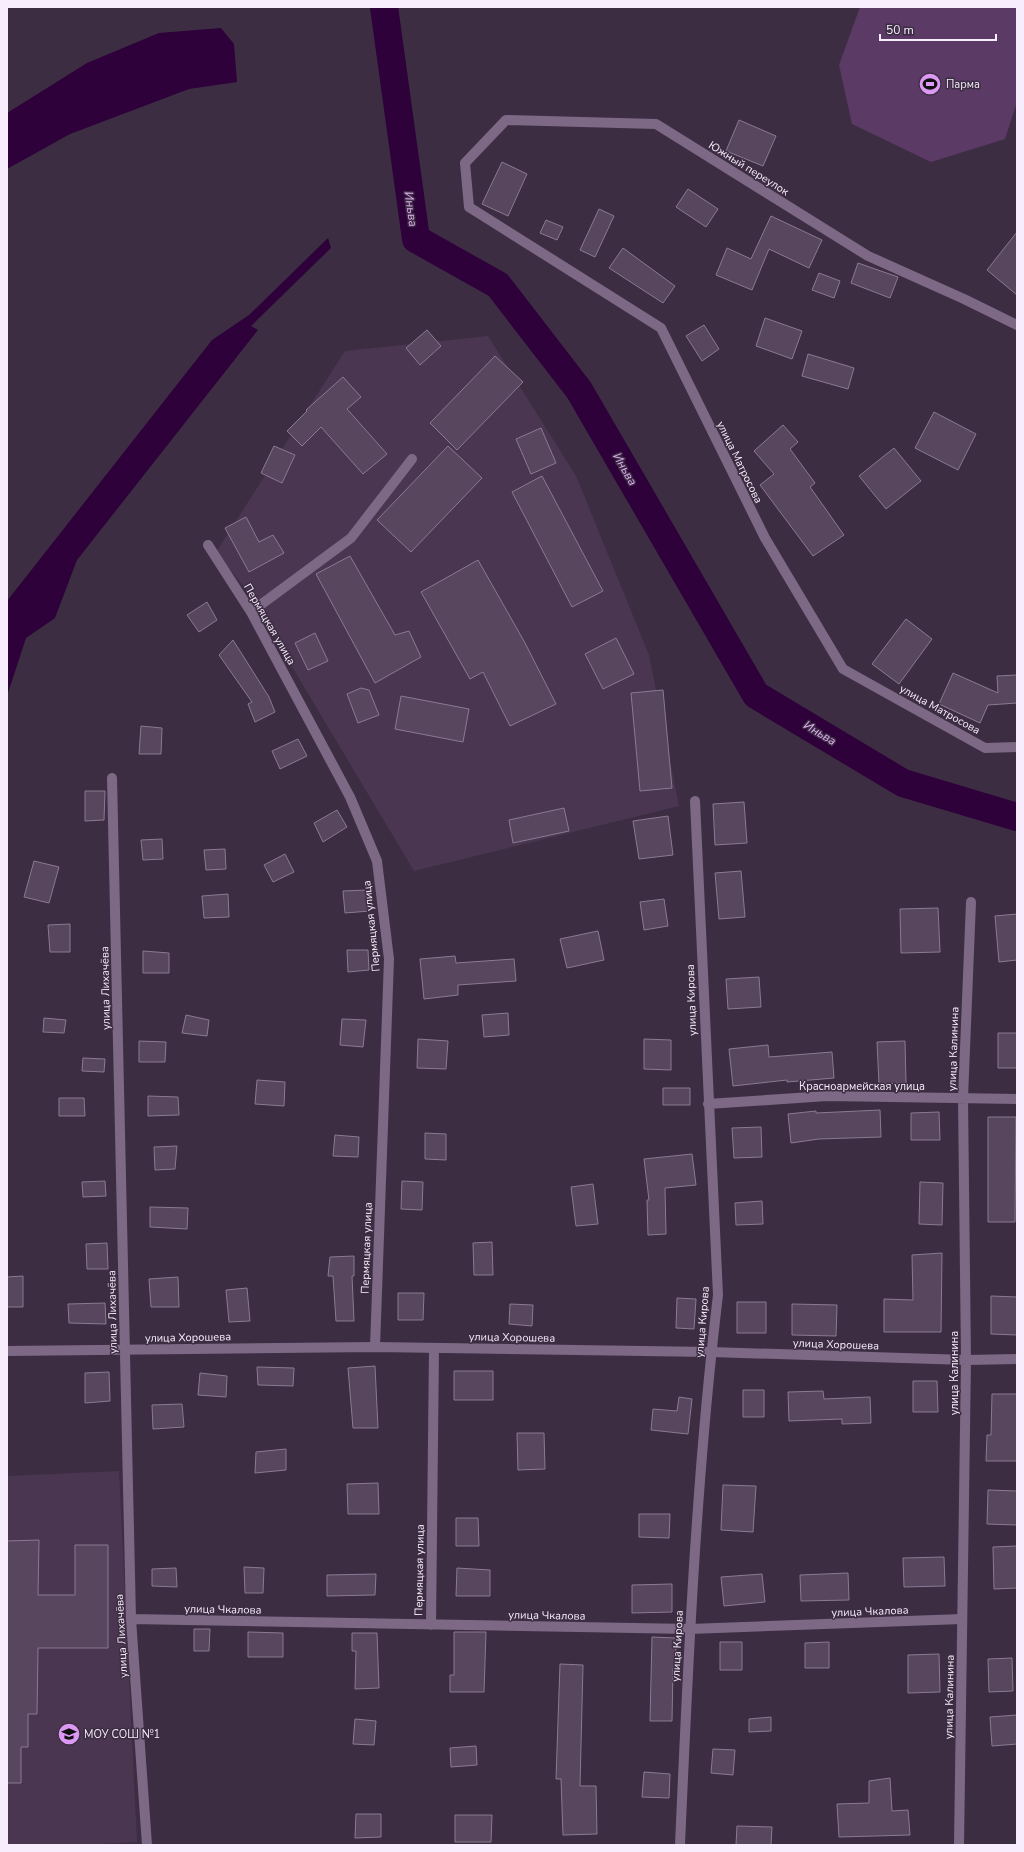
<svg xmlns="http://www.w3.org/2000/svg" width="1024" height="1852" font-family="'Nunito Sans',sans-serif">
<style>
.built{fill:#4a3651}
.green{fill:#5b3a66}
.water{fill:#2e013b}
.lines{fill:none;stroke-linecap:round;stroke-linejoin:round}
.river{stroke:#2e013b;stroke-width:28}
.building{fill:#57465d;stroke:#8c7993}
.minor{stroke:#7d6985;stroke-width:10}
.tertiary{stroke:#7d6985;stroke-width:10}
.labels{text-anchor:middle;stroke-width:3;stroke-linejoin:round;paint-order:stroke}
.poi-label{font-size:11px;fill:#f8edfc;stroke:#3d2d43;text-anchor:start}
.street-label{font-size:11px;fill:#f8edfc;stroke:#3d2d43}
.water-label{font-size:12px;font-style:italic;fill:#e3b0f6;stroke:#3d2d43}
</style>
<rect width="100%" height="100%" fill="#3d2d43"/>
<!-- built -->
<path class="built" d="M488,336L576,476L649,655L679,806L414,871L245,588L216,552L345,351Z
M119,1471L137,1842L81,1845H7V1476Z"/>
<!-- green -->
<path class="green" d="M860,7H1017V102L1005,139L931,162L852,124L839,65Z"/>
<!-- water -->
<path class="water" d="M221,28L234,44L237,82L189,89L70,134L7,169V113L87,63L159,33Z
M328,238L331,248L251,326L258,330L77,560L55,618L26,638L7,696V601L212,340L249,315Z"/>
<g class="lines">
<!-- river -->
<path class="river" d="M384,7L416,239L498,285L579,390L756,695L903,783L1017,817"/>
</g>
<!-- building -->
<path class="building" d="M739,120L776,136L763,166L726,151Z
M502,162L527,174L508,216L482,204Z
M688,189L718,209L706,227L676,207Z
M599,209L614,216L595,257L580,250Z
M771,216L822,240L809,268L769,249L752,290L716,275L727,248L751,259Z
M546,220L563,227L557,240L540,233Z
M1017,232V295L987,270Z
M623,248L675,286L663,303L609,268Z
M858,263L898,277L890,298L851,283Z
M819,273L840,281L834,298L812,290Z
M765,318L802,331L792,359L756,346Z
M704,325L719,349L702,361L686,336Z
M427,330L441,346L420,365L406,348Z
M808,354L854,368L848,389L802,376Z
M495,356L523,382L457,450L430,423Z
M343,377L361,397L347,409L387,454L363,474L321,427L302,446L287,431L307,411L306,410Z
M934,412L976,434L958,470L915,448Z
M783,425L798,442L790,449L815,483L810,487L844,535L813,556L760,485L774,474L754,451Z
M541,428L556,463L531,474L516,439Z
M274,446L295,455L282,483L261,473Z
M448,446L482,478L411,552L377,520Z
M894,448L921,481L886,509L859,476Z
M542,476L603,591L572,607L512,492Z
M246,517L259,542L273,535L284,553L249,572L225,528Z
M350,556L395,635L409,631L421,657L375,683L316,574Z
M478,560L525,643L556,704L510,726L483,672L470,679L421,592Z
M207,602L217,620L199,632L187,615Z
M906,619L932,639L899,684L872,664Z
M315,633L328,661L308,670L295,643Z
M616,638L634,674L603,689L585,654Z
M233,640L269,697L275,712L255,722L248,704L252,702L219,655Z
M953,673L998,693L997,676L1017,675V703L988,705L980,723L939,704Z
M361,688L369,690L379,715L358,723L347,694Z
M663,690L672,788L640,791L631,693Z
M401,696L469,709L463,742L395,729Z
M141,726L162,728L161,754H139Z
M298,739L307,756L280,769L272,751Z
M85,791H105L104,820L85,821Z
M744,802L747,843L715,845L713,804Z
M564,808L569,831L513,843L509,820Z
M337,810L347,827L323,842L314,823Z
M668,816L673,855L639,859L633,821Z
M162,839L163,859L143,860L141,840Z
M225,849L226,869L206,870L204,850Z
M285,854L294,872L273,882L264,865Z
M34,861L59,867L49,903L24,897Z
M741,871L745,917L719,919L715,873Z
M368,890L370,911L345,913L343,891Z
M228,894L229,917L204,918L202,896Z
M664,899L668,926L644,930L640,902Z
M938,908L940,952L901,953L900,909Z
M1017,914V960L999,962L995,916Z
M70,924V952H50L48,925Z
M598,931L604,960L567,968L560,939Z
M347,950H368L369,970L348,972Z
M143,951L169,953V973H143Z
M455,956L456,963L514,959L516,981L458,985V995L424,999L420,959Z
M759,977L761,1007L728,1009L726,979Z
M508,1013L509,1035L484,1037L482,1015Z
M186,1015L209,1020L207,1036L182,1033Z
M44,1018L66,1020L64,1033L43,1032Z
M342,1019L366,1020L363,1047L340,1045Z
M998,1033H1017V1068H998Z
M418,1039L448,1041L446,1069L417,1068Z
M644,1039L671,1040V1070L644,1069Z
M139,1041L166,1042L165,1062H139Z
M905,1041L906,1083L879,1084L877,1042Z
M768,1045L769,1057L832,1052L834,1078L787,1082V1080L733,1086L729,1049Z
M83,1058L105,1059L104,1072L82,1071Z
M257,1080L285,1082L284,1106L255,1104Z
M663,1088H690V1105H663Z
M148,1096L178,1097L179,1115L148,1116Z
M59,1098H84L85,1116H59Z
M880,1110L881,1137L819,1139L791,1143L788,1114L816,1111V1113Z
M939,1112L940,1140H911V1113Z
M988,1117H1016L1015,1222H988Z
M761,1127L762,1157L734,1158L732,1128Z
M425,1133L446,1134V1160L425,1159Z
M335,1135L359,1137L358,1157L333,1156Z
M177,1146L175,1169L155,1170L154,1147Z
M692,1154L696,1185L665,1188L666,1234L648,1235L647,1200H649L644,1159Z
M105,1181L106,1196L83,1197L82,1182Z
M402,1181L423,1182L422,1210L401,1209Z
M920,1182L943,1183L942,1225L919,1224Z
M593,1184L598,1224L576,1226L571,1187Z
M762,1201L763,1224L736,1225L735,1203Z
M150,1207L188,1208L187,1229L150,1227Z
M492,1242L493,1275H474L473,1243Z
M107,1243L108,1269H87L86,1244Z
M942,1253L941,1332H884V1299L913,1300L912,1255Z
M354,1256V1276H352L354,1321H336L333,1276H328L330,1257Z
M23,1276V1307H7V1277Z
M178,1277L179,1307H151L149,1279Z
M247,1288L250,1321L229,1322L226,1290Z
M398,1293H424L423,1320H398Z
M991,1296L1017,1297V1335L991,1334Z
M677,1298L696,1299L694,1329L676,1328Z
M737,1302H766V1333H737Z
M105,1303L106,1324L69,1323L68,1304Z
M510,1304L533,1305L532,1326L509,1324Z
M792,1304L837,1305L836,1336L792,1335Z
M375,1366L378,1428H353L348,1368Z
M257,1367L294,1368L293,1386L258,1385Z
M454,1371H493V1400H454Z
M109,1372L110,1401L85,1403V1373Z
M200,1373L227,1376L226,1397L198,1395Z
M913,1381H937L938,1412H913Z
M743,1390H764V1417H743Z
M823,1391L824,1399L870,1397L871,1423L842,1424V1419L789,1421L788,1392Z
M992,1394H1017V1461H986L987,1435H991Z
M679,1397L692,1399L688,1434L651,1430L653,1409L677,1411Z
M182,1404L184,1427L153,1429L152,1405Z
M517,1433H544L545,1469L518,1470Z
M286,1449V1470L255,1473L256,1452Z
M378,1483L379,1514H348L347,1484Z
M723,1485L756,1486L753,1532L721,1530Z
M988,1490L1017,1491V1525L987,1524Z
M639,1514H670L669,1538L639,1537Z
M456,1518H478L479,1546H456Z
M39,1540L38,1595H75V1545H108V1648H38L37,1714H28V1747H21V1783H7V1541Z
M1017,1546V1588L994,1589L993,1547Z
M944,1557L945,1586L904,1587L903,1558Z
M244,1567L264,1568L263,1593H245Z
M176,1568L177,1587L152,1586V1569Z
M457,1568L490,1570V1596H456Z
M848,1573L849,1600L801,1601L800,1575Z
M376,1574L375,1595L327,1596V1575Z
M762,1574L765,1602L724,1606L721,1577Z
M672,1584V1612L632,1613V1585Z
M194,1629H210L209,1651H194Z
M248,1632L283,1633V1657H248Z
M454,1632H486L484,1692H450V1675H454Z
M352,1633H377L379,1688L355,1689L356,1651H352Z
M652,1637L676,1638V1668H673L672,1721H650Z
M720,1642H742V1670H720Z
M829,1642V1668H805V1643Z
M939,1654L940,1692L908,1693V1655Z
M1012,1658L1013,1691L989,1692L988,1659Z
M560,1664L583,1665L580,1786H596L597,1834L563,1835L561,1779H556Z
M1017,1715V1744L992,1746L990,1717Z
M771,1717V1731L749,1732V1719Z
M355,1719L376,1721L374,1745L353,1744Z
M476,1746L477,1765L451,1767L450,1748Z
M713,1749L735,1750L733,1775L711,1773Z
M644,1772L670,1774L669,1798L642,1797Z
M890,1778L892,1811L908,1810L910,1835L839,1837L837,1804L869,1803V1781Z
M356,1814H381V1837L355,1838Z
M455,1815H492L491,1842H455Z
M737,1826L772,1827L771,1845H736Z"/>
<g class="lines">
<!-- minor -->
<path class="minor" d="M1017,325L964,299L868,256L656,124L506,120L465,163L469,207L661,328L765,538L843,669L985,748L1017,747
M208,545L251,612L350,797L377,861L389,959L375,1347
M251,612L351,538L412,459
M112,778L131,1619L147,1845
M708,1104L827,1096L1017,1099
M966,1360L963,1098L971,902
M131,1619L690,1629L962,1619
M431,1625L434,1348
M680,1845C688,1662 696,1478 718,1295L695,801"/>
<!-- tertiary -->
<path class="tertiary" d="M7,1351L375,1347L711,1352L966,1360L1017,1359
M959,1845L966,1360"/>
</g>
<!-- icons -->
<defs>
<g id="stadium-disc" transform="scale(1.15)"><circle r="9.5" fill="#dc99f4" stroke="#3d2d43"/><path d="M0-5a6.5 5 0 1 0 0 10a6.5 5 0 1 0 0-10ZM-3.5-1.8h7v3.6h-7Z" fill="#111"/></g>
<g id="school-disc" transform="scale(1.15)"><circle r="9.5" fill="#dc99f4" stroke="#3d2d43"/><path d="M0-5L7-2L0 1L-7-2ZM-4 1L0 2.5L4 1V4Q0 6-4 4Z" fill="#111"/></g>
</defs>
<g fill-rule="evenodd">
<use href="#stadium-disc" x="930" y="84"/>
<use href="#school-disc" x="69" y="1734"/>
</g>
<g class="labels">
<!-- poi labels -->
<g class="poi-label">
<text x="946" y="88">Парма</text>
<text x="84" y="1738">МОУ СОШ №1</text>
</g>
<!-- street labels -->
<g class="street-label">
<text transform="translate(749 168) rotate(32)" y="4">Южный переулок</text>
<text transform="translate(740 462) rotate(64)" y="4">улица Матросова</text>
<text transform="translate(270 624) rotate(60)" y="4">Пермяцкая улица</text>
<text transform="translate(940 709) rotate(29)" y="4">улица Матросова</text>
<text transform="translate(371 926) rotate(-96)" y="4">Пермяцкая улица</text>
<text transform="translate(105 988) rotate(-91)" y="4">улица Лихачёва</text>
<text transform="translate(691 1000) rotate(-92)" y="4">улица Кирова</text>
<text transform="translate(953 1049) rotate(-88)" y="4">улица Калинина</text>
<text x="862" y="1090">Красноармейская улица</text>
<text transform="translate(366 1248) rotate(-88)" y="4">Пермяцкая улица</text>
<text transform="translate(112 1312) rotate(-91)" y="4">улица Лихачёва</text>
<text transform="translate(702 1322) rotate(-85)" y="4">улица Кирова</text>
<text transform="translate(188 1337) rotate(-1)" y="4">улица Хорошева</text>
<text transform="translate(512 1337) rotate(1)" y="4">улица Хорошева</text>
<text transform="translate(836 1344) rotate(2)" y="4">улица Хорошева</text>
<text transform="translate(954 1373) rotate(-90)" y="4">улица Калинина</text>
<text transform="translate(419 1570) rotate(-89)" y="4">Пермяцкая улица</text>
<text transform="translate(223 1609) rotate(1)" y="4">улица Чкалова</text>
<text transform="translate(870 1611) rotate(-2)" y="4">улица Чкалова</text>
<text transform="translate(547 1615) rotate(1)" y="4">улица Чкалова</text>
<text transform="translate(121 1636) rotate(-93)" y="4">улица Лихачёва</text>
<text transform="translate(677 1646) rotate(-87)" y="4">улица Кирова</text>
<text transform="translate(949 1697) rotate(-89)" y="4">улица Калинина</text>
</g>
<!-- water labels -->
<g class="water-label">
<text transform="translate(411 209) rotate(82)" y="4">Иньва</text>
<text transform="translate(625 469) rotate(60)" y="4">Иньва</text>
<text transform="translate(820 733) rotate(31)" y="4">Иньва</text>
</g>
</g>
<!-- border -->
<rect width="1024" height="1852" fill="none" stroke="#f8edfc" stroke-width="16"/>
<!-- scale -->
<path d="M880 34v6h116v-6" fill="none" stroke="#f8edfc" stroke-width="2"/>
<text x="886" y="34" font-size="12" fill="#f8edfc" stroke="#3d2d43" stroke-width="3" paint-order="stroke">50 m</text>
</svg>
